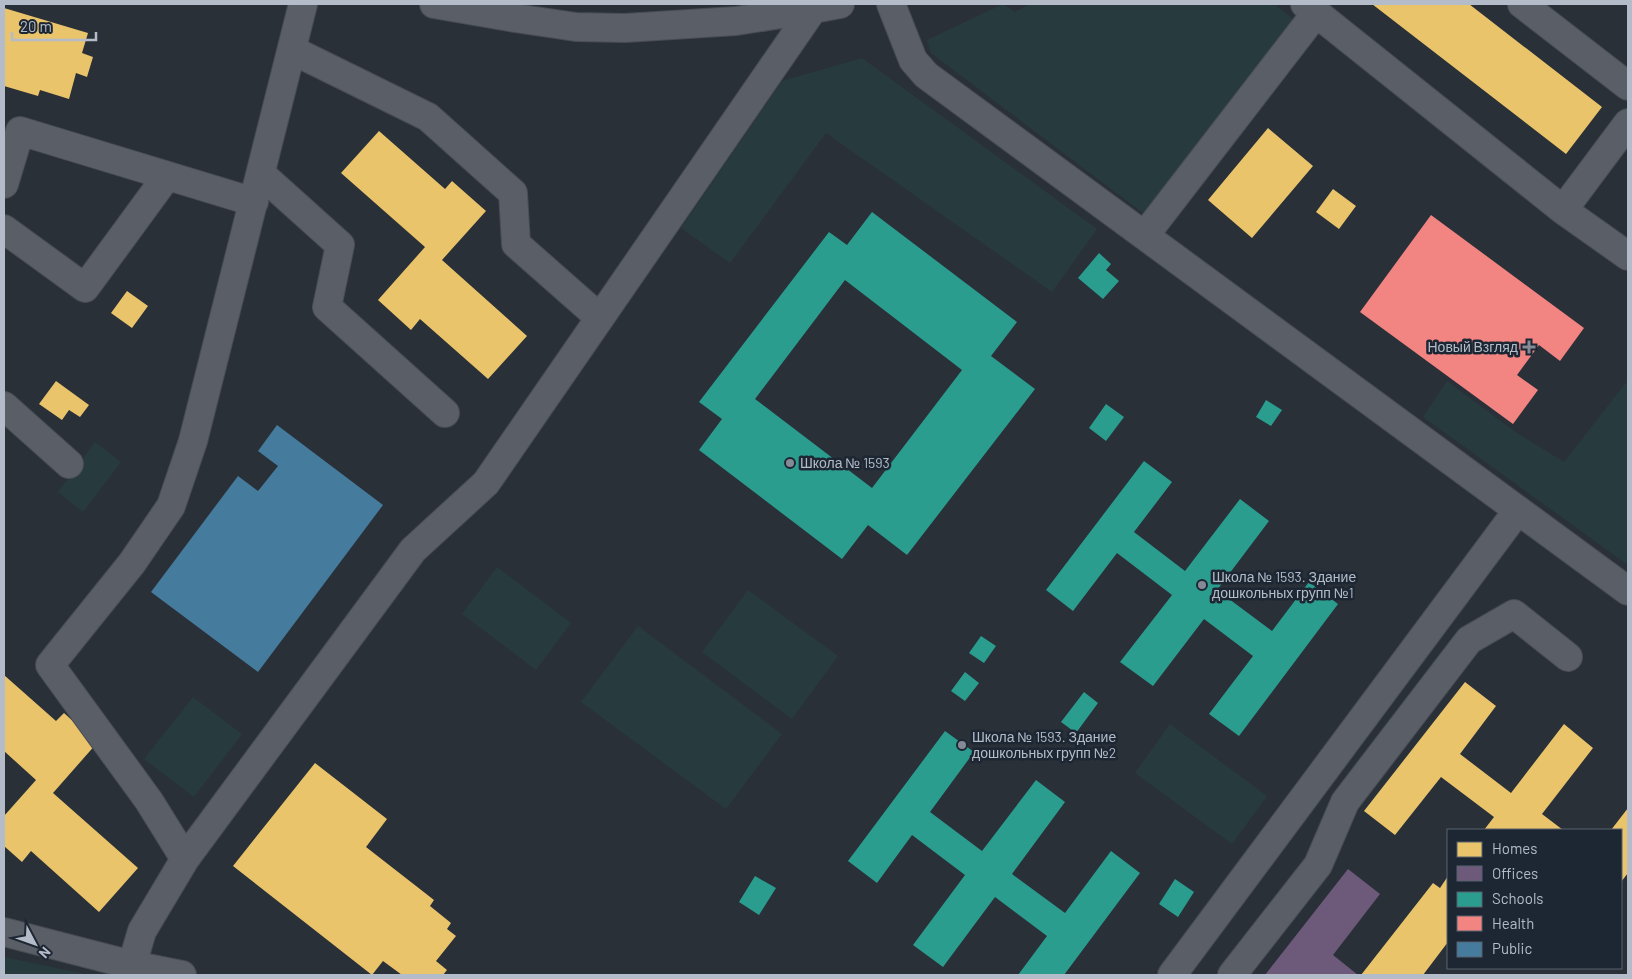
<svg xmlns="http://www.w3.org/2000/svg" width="1632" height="979" font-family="Barlow,sans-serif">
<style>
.green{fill:#273a3e}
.homes{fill:#e9c46a}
.offices{fill:#6d597a}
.schools{fill:#2a9d8f;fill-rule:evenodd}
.health{fill:#f28482}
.public{fill:#457b9d}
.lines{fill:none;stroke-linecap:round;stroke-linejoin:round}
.minor-casing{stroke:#484c53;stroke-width:30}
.minor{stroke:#5a5e66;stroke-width:28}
.poi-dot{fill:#848b96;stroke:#1d2633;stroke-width:2}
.labels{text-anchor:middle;stroke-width:5;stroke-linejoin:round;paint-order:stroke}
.poi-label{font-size:14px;fill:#b4bcc9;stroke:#1d2633;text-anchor:start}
</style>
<rect width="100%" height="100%" fill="#2a3038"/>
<!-- green -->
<path class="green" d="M1003,4L1015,12L1030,4H1274L1297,22L1147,216L931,53L927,40Z
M862,58L1097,229L1052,292L826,133L730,263L681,228L782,81Z
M1628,380V565L1423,417L1447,381L1514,431L1564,462Z
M95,442L121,462L83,512L58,492Z
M497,567L571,623L536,670L462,614Z
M748,590L838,656L792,719L702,652Z
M638,626L782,734L726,809L581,702Z
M193,697L242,734L194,797L144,759Z
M1170,724L1267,796L1232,844L1135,773Z
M4,957L90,975H4Z"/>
<!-- homes -->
<path class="homes" d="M1372,4H1469L1602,107L1566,154Z
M4,8L88,33L82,53L93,57L87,77L76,73L69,99L40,90L38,96L4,86Z
M1268,128L1313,166L1252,238L1208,200Z
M379,131L445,189L452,181L486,211L442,260L527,336L488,379L420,319L411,330L378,300L425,247L341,173Z
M1333,189L1356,206L1339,229L1316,212Z
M127,291L148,306L132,328L111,313Z
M56,381L89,405L80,417L69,410L62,420L39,404Z
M4,675L56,721L64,713L97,743L53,793L138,868L99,912L31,851L22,862L4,846V816L36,780L4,751Z
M1465,682L1496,706L1460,754L1511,793L1564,724L1593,748L1542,814L1563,830H1484L1494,817L1441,777L1395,835L1364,811Z
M315,763L387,819L366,847L434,900L430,906L451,923L447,929L456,936L436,961L447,970L443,975H402L383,961L372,975L233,866Z
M1628,808V873L1621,882V830H1611Z
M1448,876V942L1423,975H1361L1433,883L1440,888Z"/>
<!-- offices -->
<path class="offices" d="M1348,869L1380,894L1333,955L1358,975H1265Z"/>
<!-- schools -->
<path class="schools" d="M872,212L1017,322L991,356L1035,389L907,555L868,525L842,559L699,450L722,419L699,402L829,232L847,245ZM845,280L962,370L872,488L755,399Z
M1099,253L1111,264L1106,270L1119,281L1103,299L1078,278Z
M1266,400L1282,410L1271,426L1256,417Z
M1106,404L1124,417L1106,441L1089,428Z
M1144,461L1172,482L1134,532L1185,571L1240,499L1269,521L1217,590L1272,631L1309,582L1338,604L1239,736L1209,714L1253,656L1204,619L1153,686L1120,662L1172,595L1117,553L1073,611L1046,590Z
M981,636L996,646L984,663L969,653Z
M965,672L979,683L965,701L951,691Z
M1084,692L1098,703L1076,733L1061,722Z
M945,731L974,752L930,812L982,851L1036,780L1065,802L1012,874L1065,913L1111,851L1140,873L1064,975H1018L1047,936L995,897L943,967L913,945L965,875L912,835L877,883L848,861Z
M755,876L776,888L759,915L739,902Z
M1175,879L1194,892L1178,917L1159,904Z"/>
<!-- health -->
<path class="health" d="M1431,215L1584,328L1560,361L1539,345L1517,375L1538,390L1513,424L1360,312Z"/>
<!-- public -->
<path class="public" d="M277,425L383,505L258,672L151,592L238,476L258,491L278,466L258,451Z"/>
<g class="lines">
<!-- minor casing -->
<g class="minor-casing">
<path id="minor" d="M434,4L515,18L576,27L625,28L736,21L813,9L840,4
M891,4L913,60L926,75L1628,591
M1305,4L1563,210L1628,123
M1522,4L1628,86
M292,50L428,117L513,193L516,244L600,318
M261,174L340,245L327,307L445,413
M4,184L20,131L254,202
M1563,210L1628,256
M4,229L85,288L167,176
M1145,235L1316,13
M4,406L69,464
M185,859L413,550L486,483L813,9
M4,932L132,965L182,975
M132,965L142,931L185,859L149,801L50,665L132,563L171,506L193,441L303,4
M1172,975L1518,510
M1232,975L1318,865L1345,802L1469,640L1514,614L1568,657"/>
</g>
<!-- minor -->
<use href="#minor" class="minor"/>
</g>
<!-- markers -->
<g class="poi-dot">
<path d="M1526.5 339.5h5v5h5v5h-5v5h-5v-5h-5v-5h5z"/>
<circle cx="790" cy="463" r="5"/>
<circle cx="1202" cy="585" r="5"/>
<circle cx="962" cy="745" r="5"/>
</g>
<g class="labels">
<!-- poi labels -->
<g class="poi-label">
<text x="1518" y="352" text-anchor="end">Новый Взгляд</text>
<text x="800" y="468">Школа № 1593</text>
<text x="1212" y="582">Школа № 1593. Здание<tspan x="1212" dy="16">дошкольных групп №1</tspan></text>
<text x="972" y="742">Школа № 1593. Здание<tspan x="972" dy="16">дошкольных групп №2</tspan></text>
</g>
</g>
<!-- border -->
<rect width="1632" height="979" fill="none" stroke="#b4bcc9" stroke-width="10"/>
<!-- legend -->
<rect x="1447" y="829" width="175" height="140" fill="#1d2633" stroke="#59626f"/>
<rect x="1457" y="842" width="25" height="15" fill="#e9c46a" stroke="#59626f"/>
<text x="1492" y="854" font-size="15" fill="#b4bcc9">Homes</text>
<rect x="1457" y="866" width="25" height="15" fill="#6d597a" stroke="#59626f"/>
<text x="1492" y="879" font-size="15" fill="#b4bcc9">Offices</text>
<rect x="1457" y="892" width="25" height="15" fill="#2a9d8f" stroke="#59626f"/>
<text x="1492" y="904" font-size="15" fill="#b4bcc9">Schools</text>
<rect x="1457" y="916" width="25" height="15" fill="#f28482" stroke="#59626f"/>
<text x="1492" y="929" font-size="15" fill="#b4bcc9">Health</text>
<rect x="1457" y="942" width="25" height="15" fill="#457b9d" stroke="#59626f"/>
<text x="1492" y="954" font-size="15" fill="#b4bcc9">Public</text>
<!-- north arrow -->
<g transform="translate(35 944) rotate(131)" stroke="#1d2633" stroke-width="4" paint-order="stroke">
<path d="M0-4L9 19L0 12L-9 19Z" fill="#b4bcc9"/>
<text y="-8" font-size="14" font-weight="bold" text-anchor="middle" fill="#b4bcc9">N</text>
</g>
<!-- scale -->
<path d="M12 32v8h84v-8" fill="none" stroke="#b4bcc9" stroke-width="2.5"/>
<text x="20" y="32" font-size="15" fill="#b4bcc9" stroke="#1d2633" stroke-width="4" paint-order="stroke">20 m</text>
</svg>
